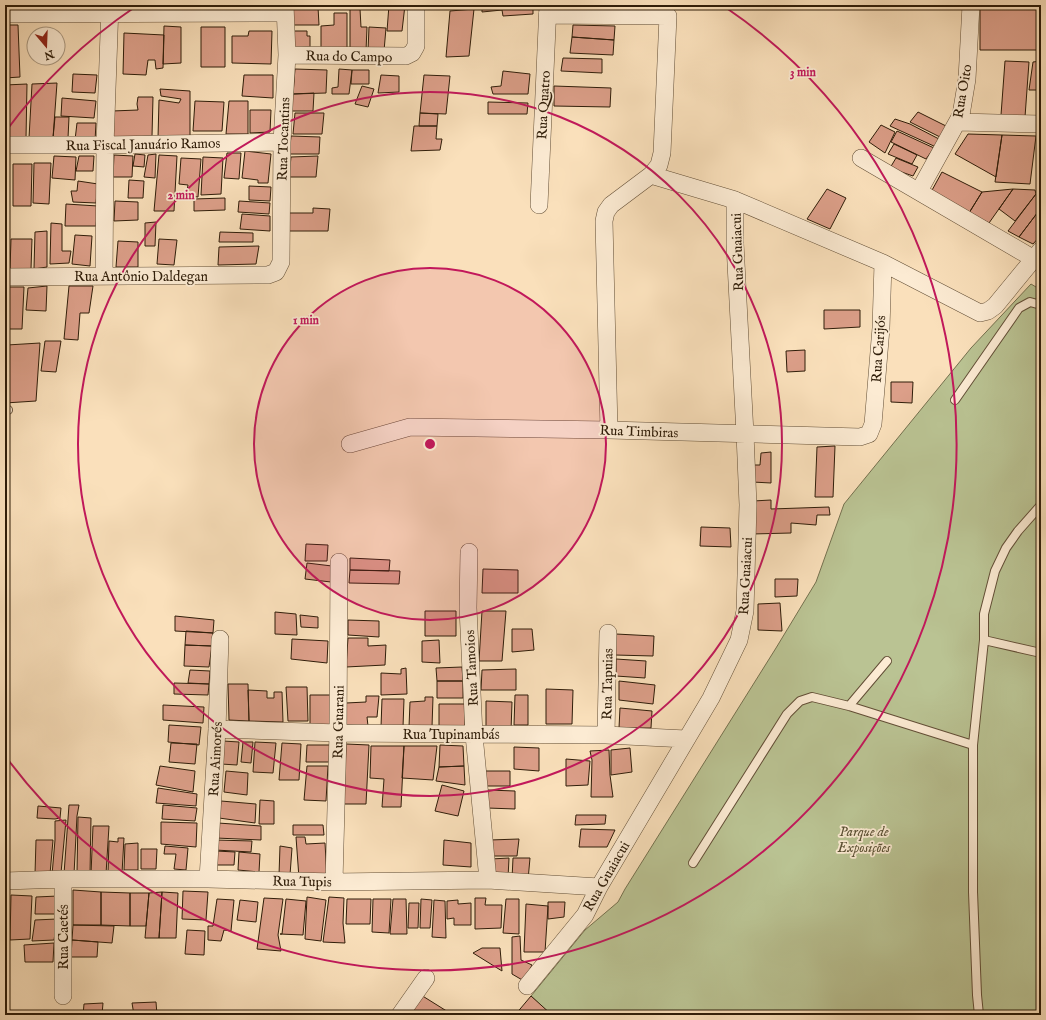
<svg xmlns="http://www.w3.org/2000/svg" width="1046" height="1020" font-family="'IM FELL English',serif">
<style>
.green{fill:#bac393;stroke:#74704e}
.building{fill:#dc9f89;stroke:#2f1d09}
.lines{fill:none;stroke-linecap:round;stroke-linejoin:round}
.lane-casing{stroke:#624e36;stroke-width:10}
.street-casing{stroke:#624e36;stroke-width:18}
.lane{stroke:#fcebd3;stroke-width:8}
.street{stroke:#fcebd3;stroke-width:17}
.ring{fill:none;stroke:#c2185b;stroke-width:2}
.labels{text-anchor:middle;stroke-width:3.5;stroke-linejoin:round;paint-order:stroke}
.street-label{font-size:14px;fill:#2f1d09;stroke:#fcebd3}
.park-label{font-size:14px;font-style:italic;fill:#594f32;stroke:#fcebd3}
.centre{fill:#c2185b;stroke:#fcebd3;stroke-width:2}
.ring-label{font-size:12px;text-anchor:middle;font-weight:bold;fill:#c2185b;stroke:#fcebd3;stroke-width:3.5;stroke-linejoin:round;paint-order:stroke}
</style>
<rect width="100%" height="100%" fill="#fae0bb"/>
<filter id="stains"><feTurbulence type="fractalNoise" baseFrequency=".005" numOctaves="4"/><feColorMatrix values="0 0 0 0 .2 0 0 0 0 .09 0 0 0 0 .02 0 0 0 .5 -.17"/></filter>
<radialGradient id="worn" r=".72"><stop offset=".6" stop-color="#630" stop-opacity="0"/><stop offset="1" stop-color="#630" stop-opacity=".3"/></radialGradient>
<!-- green -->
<path class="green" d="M1031,284L1041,290V1015H551L531,996L585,930L618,902L625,889L776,648L816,582L844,504L971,348Z"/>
<!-- building -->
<path class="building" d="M389,5H405L402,31H387Z
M463,5H533V14L503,16L502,10L482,12V6H463Z
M980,5H1041L1039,50H980Z
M289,7H318L319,25H289Z
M350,8L360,9L361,27H367L366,51L350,50Z
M474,9L469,56L446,57L450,11Z
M334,13H347V49H321V26L334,25Z
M5,25H18L20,77L5,78Z
M573,25L615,26L614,40L572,37Z
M164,26L181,27V63L163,64Z
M201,27H225V67H201Z
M369,27L386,28L384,51H368Z
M249,31H272L271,64L232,63V36H248Z
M292,31H307V36H310V47L292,48Z
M124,33L164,35L163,68L156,69L155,60H148L146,75L123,74Z
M572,37L614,40L613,55L570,53Z
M563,58L602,59V73L561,71Z
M1005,61L1029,62L1025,117L1001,115Z
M1041,61V103L1039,102L1040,90H1029L1033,62Z
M295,69L327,70L326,93L293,94Z
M339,69L352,70L349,94H332V88L338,87Z
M352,70H369V84H351Z
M503,71L530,74L528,94H493L491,87L501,86Z
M73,74L97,75L95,93L72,92Z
M244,75H273V98L242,96Z
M381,75L399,76V92L378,93Z
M424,75L450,76L446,114L420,113Z
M57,83L53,138H29L32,84Z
M27,84L26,138H5V85Z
M362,86L374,89L368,107L355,104Z
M554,86L611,88L610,107L554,106Z
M160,89L190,91V139L158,138L159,100L179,103L181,99L161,96Z
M314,93L313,111H290L293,94Z
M138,97H153L152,136L111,138L112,111L138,110L137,104Z
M62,98L96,101L94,118L61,116Z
M195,101L224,102L222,131H193Z
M229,101H248V134H226Z
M488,102L528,103L527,114H488Z
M250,110H271L270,132L250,133Z
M918,112L946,126L940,137L910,122Z
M295,113H324L322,134H293Z
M420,113L438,114L437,126H419Z
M55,117H69L68,138H53Z
M895,119L910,124L939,139L936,147L890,126Z
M77,123H96L95,141L75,140Z
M881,125L895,132L885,153L869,142Z
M414,126H437L436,139H442L440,150L411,151Z
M897,131L934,148L926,159L891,142Z
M968,134L1002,135L996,177L955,154Z
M1002,135L1036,136L1030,184L995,182Z
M291,136L320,137L319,154H289Z
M894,144L917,155L912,164L888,154Z
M245,151L271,154L268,183H258V180L242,178Z
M227,153H241L239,179L224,178Z
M135,154L145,155L144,167L133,166Z
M156,154L155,178L144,177L148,155Z
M114,155L133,156L132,177H113Z
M159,155L177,156L174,211H154Z
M54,156L76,157L75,180L52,178Z
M79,156H94L93,171H76Z
M318,156L316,177H289L291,157Z
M203,157L223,158L221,194L201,195Z
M181,158L201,159L198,197L186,196L188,185L179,184Z
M896,158L918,167L913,176L890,168Z
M34,163H51L49,204L33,203Z
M13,164H32L31,206H13Z
M942,172L982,192L969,213L931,192Z
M129,180L144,181L143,198H128Z
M78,181L98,184L96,203L73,202L71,191H77Z
M249,186L271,187L270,201L249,200Z
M827,189L846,198L830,229L807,219Z
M1013,189L989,223L969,213L982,192Z
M1013,189L1035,190L1036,194L1015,221L999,209Z
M1036,194H1041V208L1019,237L1008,231Z
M225,198V210L194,211V199Z
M115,201L138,202V220L114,221Z
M239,201L270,203L269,214L238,212Z
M66,204L98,206L96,226H65Z
M313,208L330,209L328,231H286L287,213H313Z
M1041,208V235L1033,244L1019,237Z
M242,214L270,216V231L240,229Z
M156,222L155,246H145V223Z
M51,223L62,224V251H71L69,263L50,264Z
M47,231V267L34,269L35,232Z
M220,232L253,233V242H219Z
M75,235L92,236L90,266L72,264Z
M11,239H32L31,269L10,270Z
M159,239L177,240L174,265L157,264Z
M118,241L138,242V267H116Z
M259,246L256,264L218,265L219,247Z
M47,286L46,311L26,310L28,288Z
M69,286H93L89,313H80L78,340L64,339Z
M7,287H24L22,329H5Z
M824,310H860V327L824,329Z
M45,341H61L56,372L41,371Z
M40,343L36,401L5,403L7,345Z
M805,350V371L787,372L786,351Z
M891,382H913L912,403L891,402Z
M835,446L833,497H815L817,447Z
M771,452V483L752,482V465H760L761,453Z
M771,500V509L829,507L830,515H817L816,525L791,523V533L752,534L753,501Z
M701,527L730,528L731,547L700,546Z
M306,544L328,545L327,561H305Z
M350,558L390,560L389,571L350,570Z
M307,563L332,566L331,582L305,579Z
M483,569L518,570V593H482Z
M350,570L400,571L399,584L349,583Z
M775,579H798L797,596L775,597Z
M780,603L782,631L758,630V604Z
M425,611H456V636H425Z
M482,611H506L502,661H479Z
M275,612L296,614L297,635L275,634Z
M300,615L318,617V628L301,627Z
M175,616L214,620L213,633L175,631Z
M348,620L379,621V637L348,635Z
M512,629H532L534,650L512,652Z
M186,631L213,633L212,646L185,645Z
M616,634L654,636L653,656L615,655Z
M348,638H368V646L386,645L385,665L346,667Z
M292,639L328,641L327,663L291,659Z
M439,640L440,663L422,662V641Z
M185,645L212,646L209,667L184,666Z
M616,659L646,661L645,678L616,676Z
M462,667L463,681H437L436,668Z
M406,668L407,694L381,695V673L401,674V669Z
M516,669V690H481L482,670Z
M190,670L210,671L209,684L188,683Z
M437,681H463V698H437Z
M619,681L655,685L653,704L619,700Z
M174,683L209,684L208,695L174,694Z
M228,684H248L249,721L229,720Z
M286,687H307L308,721H288Z
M546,689L573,690L572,724H546Z
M248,690L267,691V698H274V692H282L283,722L249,721Z
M310,695H333V726L310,725Z
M515,695H528V725H514Z
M366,696H379L377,717H367L368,726L346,725V703L366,702Z
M425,697H433L432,727H409L410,702L425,701Z
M382,699H404L403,727H381Z
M486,701L512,702L511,731H486Z
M439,704H465V727H439Z
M163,705L204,707L203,723L163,720Z
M620,708L652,711L651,728H619Z
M169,725L201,727L199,745L168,742Z
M223,741L239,742L237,765L221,764Z
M243,742H253L251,763L241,762Z
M255,742L276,743L273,773L253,772Z
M171,743L197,744L195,764L169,762Z
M282,743L301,744L299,780H279Z
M346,744L369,745L366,804H344Z
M307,745H330L329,762H306Z
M440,745L463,746L464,766L439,767Z
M371,746H404L401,807H382L384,779L370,778Z
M404,746H437L433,780L402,778Z
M514,747L539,748V771L514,769Z
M630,748L632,772L611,775V750Z
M609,750L610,775L613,797H591L592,760L590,751Z
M566,759L590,761L588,785L566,786Z
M160,766L195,771L193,792L156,785Z
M307,766H328L326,801L304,800Z
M464,766L465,785L436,781L439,767Z
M226,771L248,773L247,795L224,792Z
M485,771H510V786H484Z
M442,785L464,791L458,816L435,811Z
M158,788L197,794L196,806L156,803Z
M488,790L515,791V809L487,808Z
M260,800L274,801V824H259Z
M221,801L256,804L255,823L219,818Z
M69,805H79L77,816L74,874H64Z
M163,805L197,808L195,821L162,819Z
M38,806L61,808L60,818L55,819L37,818Z
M576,815H606L605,824L575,825Z
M78,817L91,818L90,874L77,873Z
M66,820L61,873L52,875L55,840V821Z
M161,822L197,823L196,847L161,844Z
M218,823L261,826V840L216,838Z
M293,825H323L324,835H293Z
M93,826H109L106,874H91Z
M581,829L615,830L607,847H579Z
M296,837H305L306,844L325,843L327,878H299Z
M118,838H124L122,873H108L109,841L118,842Z
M519,839L517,856H490V840Z
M36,840H53L50,874H35Z
M216,840L252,841L251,852L215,850Z
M444,840L471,843V867L443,865Z
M138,843V870H124L125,844Z
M165,846L188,848L186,870L174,869L176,854H164Z
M280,846L292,848L290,875H279Z
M141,849H157L156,869H141Z
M216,851L235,852L234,865H215Z
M239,852L260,854L259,872L238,870Z
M509,858L508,878H491V859Z
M513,858H530L528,880L512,879Z
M73,890L101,892V925H73Z
M183,891L208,892L206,920L182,919Z
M101,892L130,893V926L101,925Z
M162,892L178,893L176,938H159Z
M162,892L159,938H145L149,893Z
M130,893H149L146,926H130Z
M11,895L32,896L30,939L10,940Z
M58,896L57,914H35L36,897Z
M307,897L326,900L321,941L305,939Z
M329,897L344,898L343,923L345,943L323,942Z
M264,898L283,899L278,935L281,951L257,949Z
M475,898H486L485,905H502L501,928L475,929Z
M217,899L234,900L231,931L224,930L221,941L208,940V926H213Z
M286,899L306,901L303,935L280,934H282Z
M347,899H371L370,924H346Z
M373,899H391L389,933L372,932Z
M393,899H406L407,934H390Z
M421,899L432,900L430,928H420Z
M506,899H519V934L503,933Z
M240,900L258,902L256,922L237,920Z
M434,900L445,901L446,938L432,937Z
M458,900V904L471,903V925H454V918L447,919V901Z
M548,902H565L564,917L548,919Z
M409,903H419L418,928H408Z
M526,904L548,906L545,952H524Z
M57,919L54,940L32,941L35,920Z
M73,925L114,926L112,943L72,940Z
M187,930L205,931L204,955L185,954Z
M520,936L521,960L532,965L524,981L512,974V937Z
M72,940L98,942L97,957H71Z
M54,943L53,962H25L24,945Z
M482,948H500L502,971L473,953Z
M421,995L453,1015H421L413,1010Z
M531,996L552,1015H515Z
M156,1002L157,1015H134L132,1003Z
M103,1003L102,1015H83L84,1004Z"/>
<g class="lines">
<!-- lane casing -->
<g class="lane-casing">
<path id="lane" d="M955,400L1019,308L1030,302L1041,305
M5,410H8
M984,640V614L995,571L1006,548L1018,531L1041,505
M849,706L887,661
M973,745L984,640L1041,653
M693,863L787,714L800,701L812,697L849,706L973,745V892L977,995L979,1015"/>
</g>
<!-- street casing -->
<g class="street-casing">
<path id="street" d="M5,14L285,13
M547,15L668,16L662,153L659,165L651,175L611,205L606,212L604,221L609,430
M287,55L406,56L412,53L416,46V5
M958,122L1041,124
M5,145H105L282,142
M861,158L1041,263
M651,175L735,200L883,263L980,313L988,311L995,306L1041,250
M919,191L961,115L967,79L971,5
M539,205L548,5
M104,276L105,145L110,5
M5,277L268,275L276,272L281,262L282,142L287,55L285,5
M350,444L410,427L609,430L860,437L869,434L873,424L881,328L883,263
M469,552L468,608L474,735L488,880
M217,729L338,733L606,735L686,739
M606,735L608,633
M63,879V996
M208,879L217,729L220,639
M5,881L63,879H208L334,882L488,880L599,887
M334,882L338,733L339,562
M527,986L585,915L599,887L711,698L739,640L745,611L748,505L745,434L735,244V200
M400,1015L426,978"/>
</g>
<!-- lane -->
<use href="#lane" class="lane"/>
<!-- street -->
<use href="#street" class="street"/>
</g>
<!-- distance rings -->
<circle cx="430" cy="444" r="176" fill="#c2185b" fill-opacity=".12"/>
<g class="ring">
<circle cx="430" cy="444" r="176"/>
<circle cx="430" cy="444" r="352"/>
<path d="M6 131A527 527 0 0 1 135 7M725 7A527 527 0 1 1 6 757"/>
</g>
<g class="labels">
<!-- street labels -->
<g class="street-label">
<text transform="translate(349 56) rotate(1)" y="5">Rua do Campo</text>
<text transform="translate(962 91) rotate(-80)" y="5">Rua Oito</text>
<text transform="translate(543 105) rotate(-87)" y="5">Rua Quatro</text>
<text transform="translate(283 139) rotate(-88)" y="5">Rua Tocantins</text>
<text transform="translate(143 144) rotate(-1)" y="5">Rua Fiscal Januário Ramos</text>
<text transform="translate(737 252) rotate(-92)" y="5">Rua Guaiacui</text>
<text x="141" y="281">Rua Antônio Daldegan</text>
<text transform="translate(878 349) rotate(-86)" y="5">Rua Carijós</text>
<text transform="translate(639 431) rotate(2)" y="5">Rua Timbiras</text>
<text transform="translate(745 576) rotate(-87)" y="5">Rua Guaiacui</text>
<text transform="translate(471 668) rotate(-93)" y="5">Rua Tamoios</text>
<text transform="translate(607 684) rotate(-89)" y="5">Rua Tapuias</text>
<text transform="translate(338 722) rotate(-89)" y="5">Rua Guarani</text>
<text x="451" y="739">Rua Tupinambás</text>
<text transform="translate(215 759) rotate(-87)" y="5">Rua Aimorés</text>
<text transform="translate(606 876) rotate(-60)" y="5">Rua Guaiacui</text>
<text transform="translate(302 881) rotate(1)" y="5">Rua Tupis</text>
<text transform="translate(63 937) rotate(-90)" y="5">Rua Caetés</text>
</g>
<!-- park labels -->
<g class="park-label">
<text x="864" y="836">Parque de<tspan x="864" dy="16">Exposições</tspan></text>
</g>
</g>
<circle cx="430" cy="444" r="6" class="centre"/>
<g class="ring-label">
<text x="803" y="76">3 min</text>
<text x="181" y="199">2 min</text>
<text x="306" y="324">1 min</text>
</g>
<!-- margin -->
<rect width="1046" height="1020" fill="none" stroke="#fae0bb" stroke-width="20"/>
<rect x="6" y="6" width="1034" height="1008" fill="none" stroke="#2f1d09" stroke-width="2"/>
<rect x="10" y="10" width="1026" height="1000" fill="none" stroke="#2f1d09"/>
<!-- north arrow -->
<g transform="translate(46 46) rotate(161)"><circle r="19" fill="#fcebd3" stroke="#aa9982"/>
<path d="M0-3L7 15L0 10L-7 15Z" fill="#8f2418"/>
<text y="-6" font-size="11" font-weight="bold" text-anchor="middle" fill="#2f1d09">N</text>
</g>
<rect width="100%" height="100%" filter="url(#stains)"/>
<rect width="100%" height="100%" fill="url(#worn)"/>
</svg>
